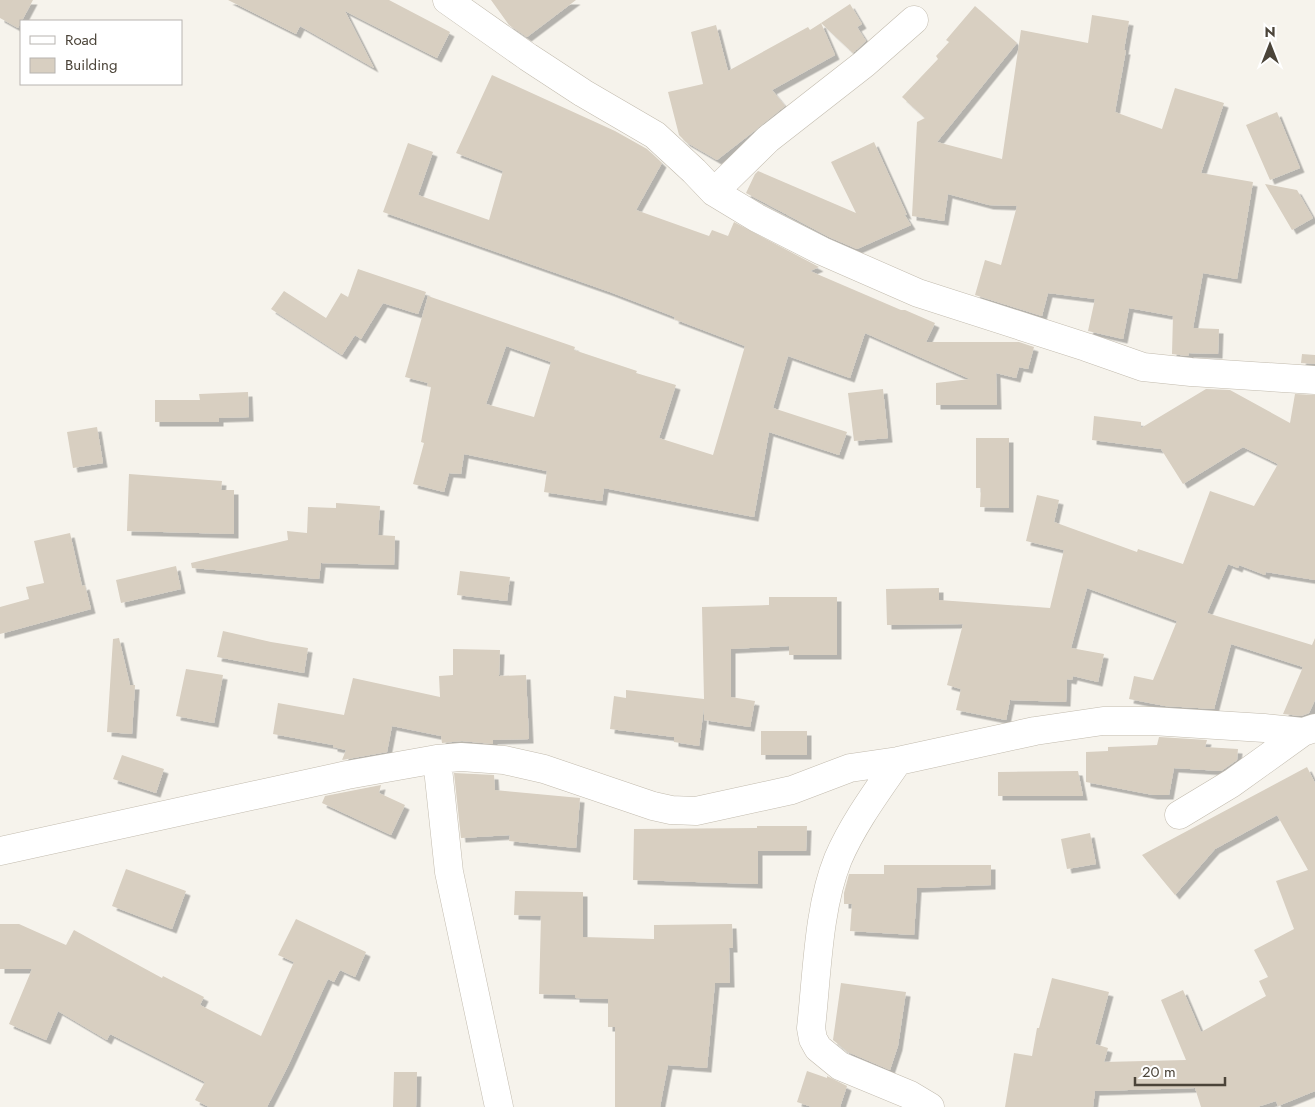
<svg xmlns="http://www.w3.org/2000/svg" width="1315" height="1107" font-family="Jost,sans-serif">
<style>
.building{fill:#d8cfc1;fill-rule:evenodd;filter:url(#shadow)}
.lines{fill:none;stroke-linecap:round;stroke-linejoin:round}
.street-casing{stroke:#c2bbae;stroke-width:29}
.street{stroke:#fff;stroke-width:28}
</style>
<defs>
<filter id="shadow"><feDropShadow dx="4.5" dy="4.5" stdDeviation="0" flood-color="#0004"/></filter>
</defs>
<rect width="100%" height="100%" fill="#f6f3ec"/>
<!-- building -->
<path class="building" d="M0,0H33L18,28L0,18Z
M228,0H389L450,32L437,58L345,11L374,68L300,26L296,34Z
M491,0H576L527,37L509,25Z
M850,4L862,24L857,27L866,41L853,53L821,23Z
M975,6L1017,43L937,142L1002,159L1021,30L1088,43L1092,15L1129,21L1124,50H1126L1115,112L1162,129L1175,88L1224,103L1201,173L1253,182L1237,279L1203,273L1193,328L1219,329L1218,354L1189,353L1188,356L1172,354L1173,316L1129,308L1123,339L1088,331L1095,299L1048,293L1042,316L975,295L985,260L1001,265L1017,206L989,205L948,194L944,221L912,216L917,122L925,118L902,97L938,59L936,56L949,42L946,40Z
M821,23L835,55L772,90L785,106L753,132L717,160L686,142L679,135L668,92L703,84L691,32L716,25L728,71L808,27L810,30Z
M492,75L615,131L647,149L662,163L636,210L709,236L712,230L728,236L734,222L819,267L810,271L901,310H905L935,323L926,342H1019L1034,347L1028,369L1019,367L1016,378L996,373L997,405H936V383L970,379L865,333L850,378L788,356L773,408L847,432L839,455L769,432L754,517L604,488L602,501L544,492L547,471L464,454L461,474L449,473L444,492L413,484L424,443L421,442L431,387L427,386L428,383L405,377L428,296L575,347L574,350L637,371L636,373L676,385L659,438L713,455L745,346L674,319L675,317L610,292L383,212L408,143L433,152L418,195L489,220L503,171L456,153ZM506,346L551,362L534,417L486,404Z
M1277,112L1300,168L1270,180L1246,125Z
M874,142L907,215L904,214L911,225L857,249L829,237L746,193L755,174L758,171L856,213L831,162Z
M1265,184L1297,190L1313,218L1292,230Z
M358,269L426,292L418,314L383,303L361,339L355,335L342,355L271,309L284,291L326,318L341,293L348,297Z
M1302,354L1315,355V364L1301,363Z
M883,389L888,438L854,441L848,393Z
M1206,389L1230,390L1290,423L1295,394L1315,395V580L1266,572L1265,575L1239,565L1238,568L1228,564L1207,613L1312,645L1315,638V700L1309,713L1301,716L1283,714L1303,667L1231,644L1214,709L1165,706L1129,699L1134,676L1153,680L1177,621L1087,588L1071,648L1104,654L1098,682L1073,676L1072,680L1067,679L1066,702L1010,700L1006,720L956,710L961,689L947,685L963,624L887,625L886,589L939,588V600L1050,608L1064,550L1026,541L1037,495L1059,500L1054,522L1137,552L1138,549L1183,564L1210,491L1254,506L1278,464L1243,447L1183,484L1161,449L1092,440L1094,416L1141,422V428Z
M248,392L249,417L219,418V422H155V400H200L199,394Z
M97,427L103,463L73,468L67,432Z
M976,438H1009V508L980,507L981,488H976Z
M129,474L222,481L221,490H234V534L127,531Z
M336,503L380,506L378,535L395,536L394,565L321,563L319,579L192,568L191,563L288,540L287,531L307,533L308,507L336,508Z
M70,533L82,586L85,585L91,609L0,634V607L29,599L26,587L44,583L34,541Z
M176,566L181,589L121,603L116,580Z
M460,571L510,577L507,601L457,595Z
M769,597H837V655H789V646L731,649V697L755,701L750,727L704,720V707L699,746L674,742V737L610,729L614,696L626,698V690L704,699L702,607L769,605Z
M223,631L271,642L308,648L304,673L217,657Z
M119,638L130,685H135L132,734L107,732L113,639Z
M453,649L500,650L499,676L526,675L529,739L493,740V744L462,741L442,743L441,736L392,726L387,752L342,760L346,750L333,747V745L273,734L278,703L344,715L353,678L440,697L439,676L453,675Z
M186,669L223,675L214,723L176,716Z
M761,731H807V755H761Z
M1159,737L1207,740L1205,747L1238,749L1237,760L1221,771L1174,768L1169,795H1153L1086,782V752L1108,751V747L1157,745Z
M122,755L164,769L156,793L113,779Z
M1307,767L1315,783V1091L1278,1106L1276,1101L1257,1107H1201L1195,1088L1095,1091L1093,1107H1005L1014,1053L1032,1056L1037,1028H1039L1052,978L1109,992L1095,1044L1108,1048L1104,1062L1186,1060L1161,1000L1183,990L1201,1032L1266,996L1259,981L1268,977L1254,950L1294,929L1276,881L1308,870L1277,815L1215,849L1175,895L1142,855Z
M1078,771L1083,796H998V772Z
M454,773L494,775L495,790L580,798L576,848L509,841L510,835L461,838Z
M381,785L379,793L405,805L391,835L322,803L325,796Z
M757,826H807L806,851H758V884L633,880L634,829L757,828Z
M1090,833L1096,864L1067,869L1061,839Z
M884,865H991V885L917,888L914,935L850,931L852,904H844V893L849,874H884Z
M126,869L186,891L172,929L112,906Z
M515,891L583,892V937L654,939V925L732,924L733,948H729L730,983H715L707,1068L668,1065L660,1107H615V1027H608V999L575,998V995L539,994L541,916L514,915Z
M296,919L366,952L355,977L340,970L334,982L328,979L288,1066L267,1107H209L195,1100L205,1082L110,1034L107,1040L58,1011L46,1040L9,1024L32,969H0V924H19L66,945L74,930L162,978L163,976L204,997L200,1005L261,1036L294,962L278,955Z
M841,983L906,992L898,1046L890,1070L848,1052L833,1040Z
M807,1071L827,1078V1076L847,1086L840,1107H812L797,1102Z
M394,1072H417L416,1107H393Z"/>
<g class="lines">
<!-- street casing -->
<g class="street-casing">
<path id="street" d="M447,0L528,57L583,93L655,135L694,171L714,192L757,218L822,251L918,293L1086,347L1143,367L1191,372L1315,380
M714,192L768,139L864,64L914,20
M437,759L449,872L499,1107
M898,761C876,793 853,824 838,859C818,908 817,975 811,1028L813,1039L818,1048L840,1066L910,1095L930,1107
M1179,815L1232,783L1303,732
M0,851L347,775L437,759L461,757L504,760L544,769L653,806L671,810L696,811L792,790L850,768L898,761L1035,731L1103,721H1152L1264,728L1303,732L1315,728"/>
</g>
<!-- street -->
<use href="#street" class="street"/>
</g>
<!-- legend -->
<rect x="20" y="20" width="162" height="65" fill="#ffffff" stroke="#b7b4b0"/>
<rect x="30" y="36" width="25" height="8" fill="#ffffff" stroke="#b7b4b0"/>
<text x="65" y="45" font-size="15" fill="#4b4439">Road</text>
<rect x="30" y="58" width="25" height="15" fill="#d8cfc1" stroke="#b7b4b0"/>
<text x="65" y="70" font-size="15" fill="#4b4439">Building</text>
<!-- north arrow -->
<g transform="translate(1270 45)" stroke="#ffffff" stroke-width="4" paint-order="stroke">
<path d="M0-4L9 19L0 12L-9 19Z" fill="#4b4439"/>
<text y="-8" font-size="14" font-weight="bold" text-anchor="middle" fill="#4b4439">N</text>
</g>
<!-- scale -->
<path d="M1135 1077v8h90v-8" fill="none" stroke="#4b4439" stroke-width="2.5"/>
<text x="1142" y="1077" font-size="15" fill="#4b4439" stroke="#ffffff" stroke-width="4" paint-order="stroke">20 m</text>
</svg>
